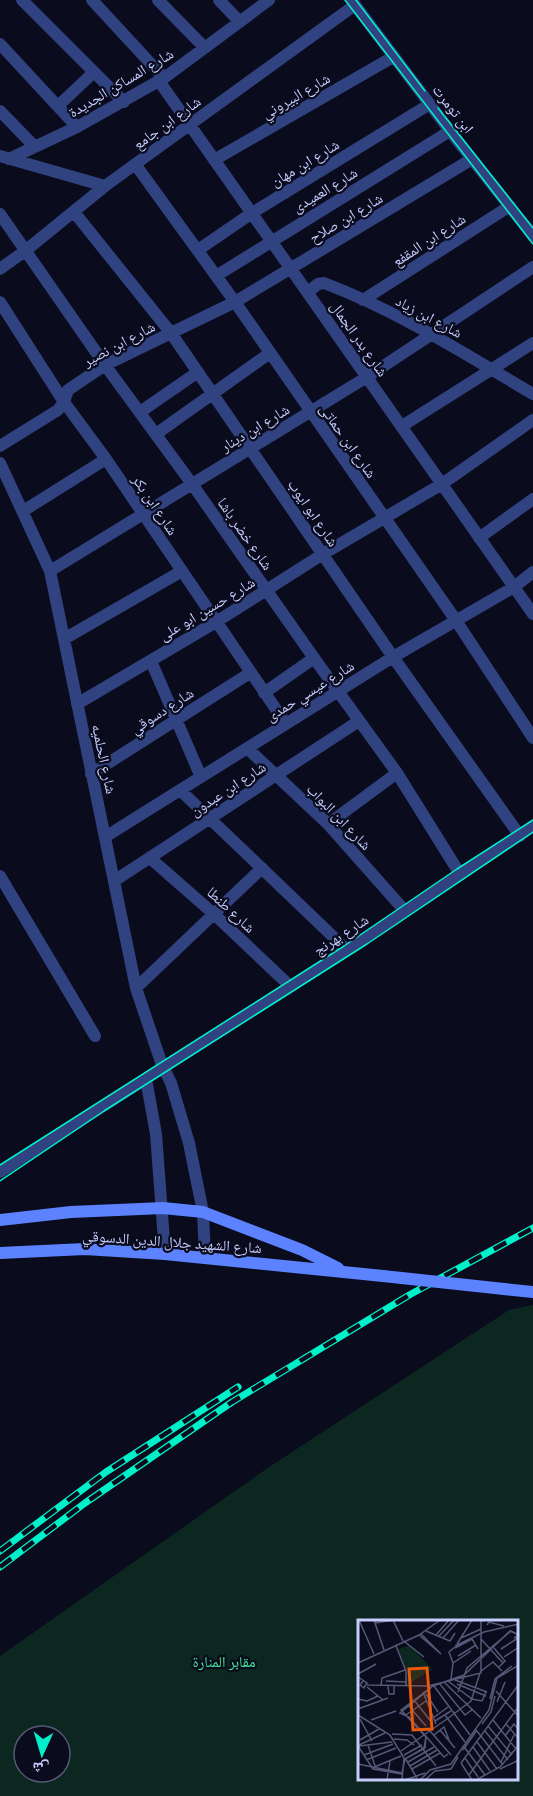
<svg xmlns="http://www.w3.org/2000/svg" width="533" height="1796" font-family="Ubuntu,'Noto Naskh Arabic',sans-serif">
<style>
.green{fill:#0c271f;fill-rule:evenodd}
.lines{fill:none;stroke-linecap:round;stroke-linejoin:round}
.street{stroke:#304280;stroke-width:12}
.secondary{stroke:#5c82ff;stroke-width:12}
.tram{stroke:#00f0ca;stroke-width:1.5}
.rail-casing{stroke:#00f0ca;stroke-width:7}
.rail{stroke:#0a0b1c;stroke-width:4.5;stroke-dasharray:14;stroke-linecap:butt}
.secondary-bridge{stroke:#5c82ff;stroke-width:12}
.labels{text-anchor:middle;stroke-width:4.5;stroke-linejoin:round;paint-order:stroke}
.street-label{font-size:15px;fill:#c5cdff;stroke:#0a0b1c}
.park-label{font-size:15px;fill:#48e897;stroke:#0a0b1c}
.inset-road{fill:none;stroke:#555977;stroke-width:1.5}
.view{fill:#e8590c;fill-opacity:0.15;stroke:#e8590c;stroke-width:3}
.inset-edge{fill:none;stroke:#c5cdff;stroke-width:3}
</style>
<rect width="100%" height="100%" fill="#0a0b1c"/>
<!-- green -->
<path class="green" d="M533,1305V1796H0V1656L269,1467L509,1310ZM359,1622H516V1780H359ZM24,1736H60V1772H24Z"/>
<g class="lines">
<!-- street -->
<path class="street" d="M22,0L124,102
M92,0L164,78
M158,0L205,48
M219,0L240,22
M352,1L450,131L533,236
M0,44L77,127
M159,81L533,614
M58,106L94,72
M0,111L35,147
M0,156L105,186
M9,159L77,127L164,78L269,0
M214,160L393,57
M135,164L235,302L455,619L533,738
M74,212L171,333L393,657L520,836
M0,214L105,365L192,484L314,658L397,773L460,874
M198,250L252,213L430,104
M0,269L25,251L105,186L355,5
M216,276L450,131
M308,292L318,284L324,283C398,311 465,354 533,394
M363,300L510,206
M0,302L64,402L106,459L286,724
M140,412L198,372
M402,426L533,343
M156,434L270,353
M0,446L58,410L64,402L68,390L105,365L235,302L472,159
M0,463L50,571L136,988L161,1062L171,1083L189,1143L203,1212L205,1258
M23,511L106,459
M479,538L533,499
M50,571L367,377L533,267
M64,639L182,571
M151,661L201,777
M264,693L314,658
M77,704L216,622L323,554L442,484L533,420
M247,748L328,824L405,911
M91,774L250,673
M180,790L347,950
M328,824L397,773
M105,837L393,657L514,587L533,572
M150,858L215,915L290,986
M0,876L95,1036
M114,881L359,721
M136,988L262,868
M146,1079L156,1134L165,1254
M0,1172L347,950L533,826"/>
<!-- secondary -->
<path class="secondary" d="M0,1220L71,1212L163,1208L203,1212L302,1250L338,1268
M0,1253L85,1249L165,1254L383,1276
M504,1289L533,1292"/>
<!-- tram -->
<path class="tram" d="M345,0L533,244
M356,0L425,91
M438,108L533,228
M0,1165L344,946L457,869L533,820
M0,1181L104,1111L367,944L533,832"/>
<!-- rail casing -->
<g class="rail-casing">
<path id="rail" d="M0,1551L106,1472L238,1387
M0,1567L85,1503L232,1402L411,1294L533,1228"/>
</g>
<!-- rail -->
<use href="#rail" class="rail"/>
<!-- secondary-bridge -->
<path class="secondary-bridge" d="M383,1276L504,1289"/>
</g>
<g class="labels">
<!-- street labels -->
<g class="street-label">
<text transform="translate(121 83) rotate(-31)" y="5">شارع المساكن الجديدة</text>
<text transform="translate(296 96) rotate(-30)" y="5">شارع البيروني</text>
<text transform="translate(453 109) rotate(52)" y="5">ابن تومرت</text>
<text transform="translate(167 123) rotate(-36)" y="5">شارع ابن جامع</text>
<text transform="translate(305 163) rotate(-31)" y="5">شارع ابن مهان</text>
<text transform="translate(325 190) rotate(-31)" y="5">شارع العميدى</text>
<text transform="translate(346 218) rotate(-31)" y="5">شارع ابن صلاح</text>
<text transform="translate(429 240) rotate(-33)" y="5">شارع ابن المقفع</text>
<text transform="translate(429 317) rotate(28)" y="5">شارع ابن زياد</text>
<text transform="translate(359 339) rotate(55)" y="5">شارع بدر الجمال</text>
<text transform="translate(119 344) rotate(-28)" y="5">شارع ابن نصير</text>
<text transform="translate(255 428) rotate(-31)" y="5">شارع ابن دينار</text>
<text transform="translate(348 441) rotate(55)" y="5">شارع ابن حماتى</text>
<text transform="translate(155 505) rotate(56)" y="5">شارع ابن بكر</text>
<text transform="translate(313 513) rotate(56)" y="5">شارع ابو ايوب</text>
<text transform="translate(245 534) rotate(55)" y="5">شارع خضر باشا</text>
<text transform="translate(207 609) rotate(-31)" y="5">شارع حسين ابو على</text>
<text transform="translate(310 691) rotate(-32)" y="5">شارع عيسي حمدى</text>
<text transform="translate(162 711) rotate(-33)" y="5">شارع دسوقي</text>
<text transform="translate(104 759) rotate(78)" y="5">شارع الحلميه</text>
<text transform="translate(228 789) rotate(-33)" y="5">شارع ابن عبدون</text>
<text transform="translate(339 817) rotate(46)" y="5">شارع ابن البواب</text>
<text transform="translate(231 910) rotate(43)" y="5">شارع طنطا</text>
<text transform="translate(341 935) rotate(-33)" y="5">شارع بهرنج</text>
<text transform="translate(172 1242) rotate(4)" y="5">شارع الشهيد جلال الدين الدسوقي</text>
</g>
<!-- park labels -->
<g class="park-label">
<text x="224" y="1667">مقابر المنارة</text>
</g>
</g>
<!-- overview -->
<g transform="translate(358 1620)">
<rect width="160" height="160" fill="#0a0b1c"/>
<path d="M52,25L74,49L48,66L49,51L40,29Z" fill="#0c271f"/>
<path class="inset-road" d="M1,0L16,34M16,0L26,30M35,0L45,21M17,3L36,0M129,5L131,2L146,6M68,11L92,21L97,13M61,15L83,34L63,14M78,15L91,0M81,16L96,0M85,18L101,0M103,18L123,9M123,19L145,43M47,22L66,37M99,24L114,0M38,26L48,51V65M97,26L126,12L161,4M97,28L114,19L120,29M136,28L147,41L140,48M143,29L160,18M100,36L118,25M146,37L161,27M0,43L61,15L82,0M95,43L113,31M122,52L135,42L144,51M0,54L18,44M0,57L9,63L6,68L2,65L5,61M93,59L95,43L91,32L97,27M97,60L129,72M28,61L48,62M90,61L114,79L124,81L128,72M86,62L123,98M81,63L107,95L115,89M99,64L128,76M9,65L70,66L123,53V0M23,65L24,58L47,50M30,66L31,74H36V66M76,66L112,115M9,67L25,80M74,67L42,93L51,97L86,137L90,134M138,71L161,97M65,72L78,104M100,72L109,48L153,11L161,15L156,18M68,74L80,92M0,79L9,81L20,76M132,79L137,59L154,46M56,80L75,104M139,82L147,62M50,85L68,106M0,89L30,78M0,95L32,115L46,138L44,160M48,95L68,81M87,95L107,122M75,98L90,87M2,99L14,121M89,99L113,81L122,53M13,100L38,91M135,100L158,129M77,101L93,91M124,104L133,92L137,76M148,104L161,119M130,106L154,135M82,110L97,128M72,111L93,135M119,111L145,145M127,111L150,140M34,114L54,115L78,146M76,115L86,107L91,120M147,116L156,104L160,109M36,119L49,120L56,125M2,120L21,109M119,122L139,149M1,125L27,113M10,125L17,146M0,126L15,149L44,154M1,126L34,122M115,127L132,151M131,127L161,86M107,128L127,155M105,130L119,110M43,131L89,99M6,135L35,124M46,135L64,125M47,138L59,158M107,138L120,157M47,139L67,128L68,117M8,140L38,128M50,142L76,127M143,142L156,115M103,143L161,64M103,143L114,160M0,144L44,153L47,139L66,128L68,117L43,90L75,66L106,55L152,11L161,15M52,146L79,130M14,148L43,136M54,149L82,133M142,149L161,140M111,155L131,127M29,160L32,141M47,160L67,153M62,160L72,150L93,144L131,90L139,58L161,45M67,160L77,151L93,149L100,137M118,160L142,147L161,125"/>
<path class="view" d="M69,48L74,109L55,110L51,49Z"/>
<rect width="160" height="160" class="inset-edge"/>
</g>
<!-- north arrow -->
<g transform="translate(42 1754) rotate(184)"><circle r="28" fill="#0a0b1c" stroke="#555977" stroke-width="1.5"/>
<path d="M0-4.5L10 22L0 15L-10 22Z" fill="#00f0ca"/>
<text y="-9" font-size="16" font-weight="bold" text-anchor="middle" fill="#c5cdff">ش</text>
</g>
</svg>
